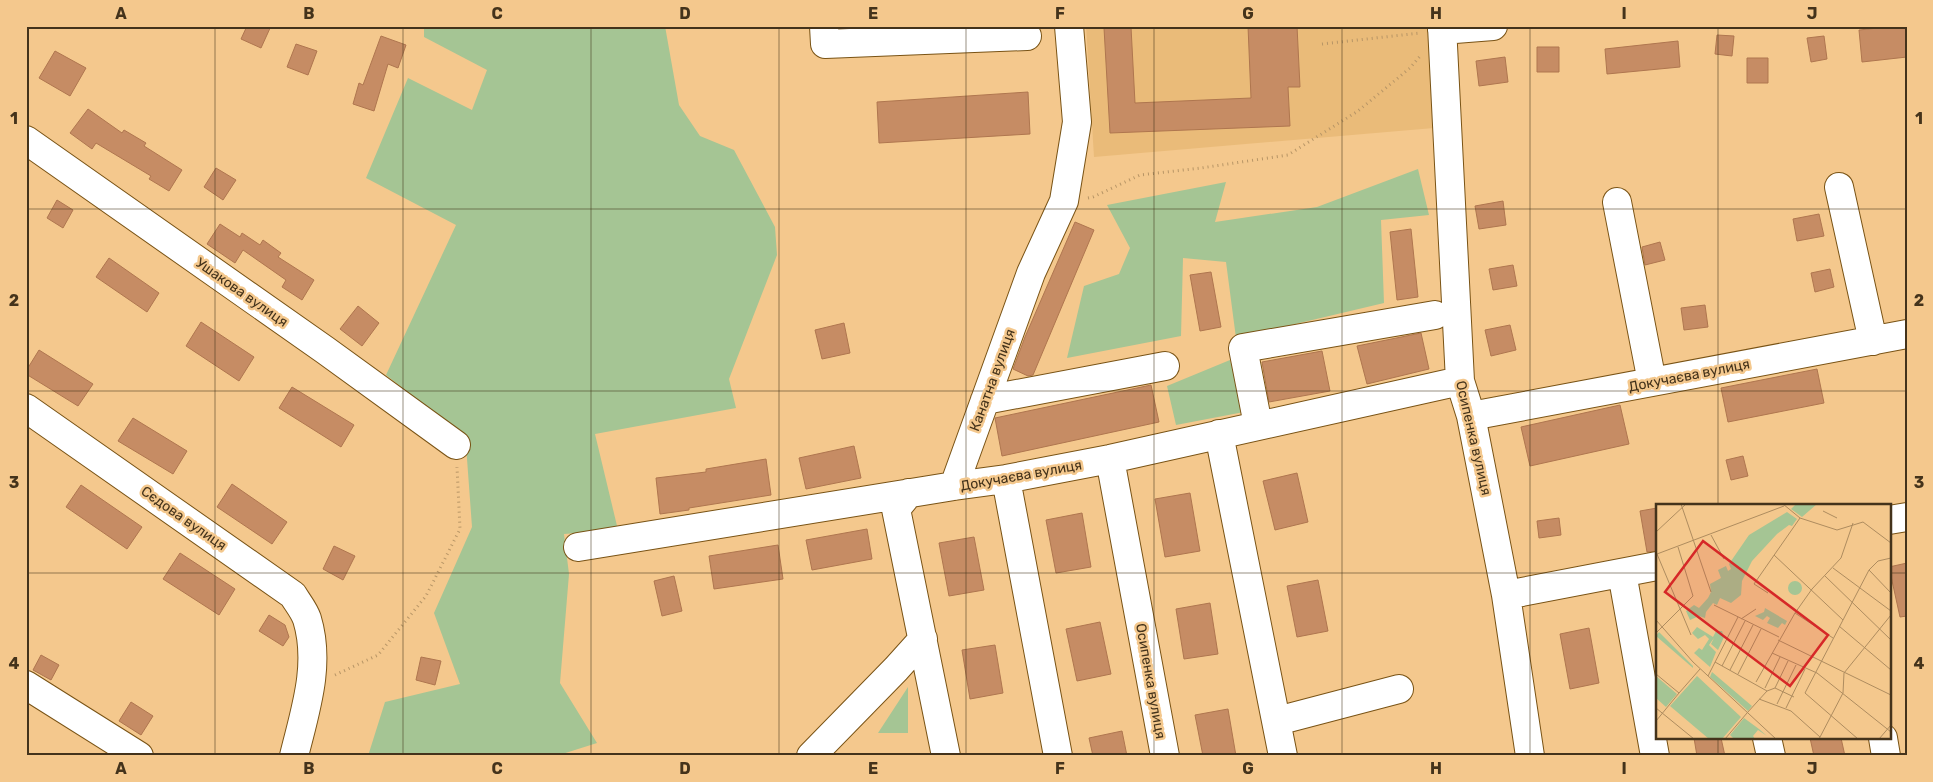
<svg xmlns="http://www.w3.org/2000/svg" width="1933" height="782" font-family="Rubik,sans-serif">
<style>
.built{fill:#eabb79}
.green{fill:#a5c594}
.building{fill:#c68c64;stroke:#af764f}
.lines{fill:none;stroke-linecap:round;stroke-linejoin:round}
.minor-casing{stroke:#795315;stroke-width:30}
.path{stroke:#b79566;stroke-width:3;stroke-dasharray:1 4;stroke-linecap:butt}
.minor{stroke:#fff;stroke-width:28}
.grid{fill:none;stroke:#44331b;stroke-width:1;stroke-opacity:0.55}
.labels{text-anchor:middle;stroke-width:5;stroke-linejoin:round;paint-order:stroke}
.street-label{font-size:14px;fill:#44331b;stroke:#f4c88d}
.inset-road{fill:none;stroke:#ae8c5f;stroke-width:1}
.view{fill:#d62828;fill-opacity:0.15;stroke:#d62828;stroke-width:2.5}
.inset-edge{fill:none;stroke:#44331b;stroke-width:2.5}
.neatline{fill:none;stroke:#44331b;stroke-width:2}
.grid-label{font-size:16px;text-anchor:middle;font-weight:bold;fill:#44331b}
</style>
<rect width="100%" height="100%" fill="#f4c88d"/>
<!-- built -->
<path class="built" d="M1086,26H1429L1434,128L1094,157Z"/>
<!-- green -->
<path class="green" d="M424,26H665L679,105L700,136L734,150L775,227L777,255L729,379L736,408L595,434L618,530L564,534L569,574L560,683L597,743L556,756H368L385,702L460,684L434,613L472,527L466,445L457,431L386,375L456,225L366,178L408,78L472,110L487,70L424,37Z
M1418,169L1429,215L1381,220L1384,303L1236,338L1226,262L1183,258L1181,336L1067,358L1084,286L1119,274L1130,248L1107,205L1226,182L1215,222L1317,207Z
M1230,360L1244,412L1176,425L1167,386Z
M908,687V733H878Z"/>
<!-- building -->
<path class="building" d="M247,26H271L261,48L241,39Z
M1248,26H1297L1300,87H1288L1290,126L1110,133L1104,28L1131,27L1135,103L1251,98Z
M1897,26H1907V57L1862,62L1859,30Z
M1717,35L1734,36L1732,56L1715,54Z
M381,36L406,45L398,68L388,64L374,111L353,104L359,83L363,85Z
M1824,36L1827,59L1811,62L1807,38Z
M1678,41L1680,67L1607,74L1605,49Z
M296,44L317,51L308,75L287,67Z
M1537,47H1559V72H1537Z
M55,51L86,68L70,96L39,78Z
M1505,57L1508,82L1479,86L1476,61Z
M1747,58H1768V83H1747Z
M1028,92L1030,134L879,143L877,102Z
M88,109L122,133L124,130L146,143L144,146L182,170L169,191L149,179L151,176L96,143L92,149L70,133Z
M216,168L236,180L223,200L204,187Z
M57,200L73,210L63,228L47,218Z
M1503,201L1506,225L1479,229L1475,206Z
M1819,214L1824,236L1797,241L1793,219Z
M1075,222L1094,230L1033,375L1028,376L1013,369L1025,337Z
M220,224L240,237L242,233L260,245L263,240L281,253L278,257L314,280L302,300L282,287L286,280L243,250L235,263L207,244Z
M1411,229L1418,297L1397,300L1390,232Z
M1660,242L1665,260L1645,265L1642,247Z
M109,258L159,293L147,312L96,277Z
M1513,265L1517,286L1493,290L1489,269Z
M1830,269L1834,287L1815,292L1811,273Z
M1211,272L1221,327L1200,331L1190,275Z
M1705,305L1708,327L1684,330L1681,308Z
M358,306L379,323L362,346L340,329Z
M201,322L254,357L239,381L186,346Z
M844,323L850,353L822,359L815,330Z
M1510,325L1516,350L1491,356L1485,330Z
M1421,333L1429,369L1367,384L1357,346Z
M39,350L93,384L78,406L26,374V371Z
M1322,351L1330,391L1269,402L1262,362Z
M1817,369L1824,403L1728,422L1721,388Z
M1151,385L1159,422L1002,456L995,418Z
M292,387L354,425L341,447L279,408Z
M1620,405L1629,444L1530,466L1521,427Z
M133,418L187,451L173,474L118,441Z
M854,446L861,478L806,489L799,458Z
M1743,456L1748,476L1731,480L1726,460Z
M766,459L771,495L689,508V510L660,514L656,478L706,472V469Z
M1297,473L1308,522L1275,530L1263,481Z
M232,484L287,522L272,544L217,507Z
M81,485L142,527L127,549L66,507Z
M1190,493L1200,551L1165,557L1155,499Z
M1657,508V551L1647,552L1640,511Z
M1082,513L1091,567L1056,573L1046,520Z
M1559,518L1561,535L1539,538L1537,521Z
M867,529L872,559L812,570L806,540Z
M974,537L984,590L949,596L939,543Z
M778,545L783,579L714,589L709,556Z
M334,546L355,556L343,580L323,569Z
M180,553L235,589L219,615L163,579Z
M1907,563V616L1900,617L1889,567Z
M674,576L682,611L662,616L654,581Z
M1318,580L1328,631L1297,637L1287,586Z
M1210,603L1218,654L1184,659L1176,609Z
M269,615L285,625L289,637L283,646L259,631Z
M1100,622L1111,674L1077,681L1066,629Z
M1589,628L1599,683L1570,689L1560,634Z
M995,645L1003,693L970,699L962,650Z
M41,655L59,665L51,680L33,670Z
M421,657L441,661L435,685L416,680Z
M131,702L153,716L141,735L119,721Z
M1228,709L1236,756H1203L1195,715Z
M1122,731L1127,756H1093L1089,738Z
M1694,738H1721L1725,756H1697Z
M1810,738H1841L1845,756H1814Z"/>
<g class="lines">
<!-- minor casing -->
<g class="minor-casing">
<path id="minor" d="M824,26L825,44L1027,36
M1442,26L1460,381L1471,416L1506,595L1530,756
M1442,30L1493,26
M26,140L325,350L456,445
M1839,187L1873,341
M1617,202L1652,382
M985,400L1165,366
M26,408L293,595C297,602 304,610 307,619C321,665 305,711 294,756
M1471,416L1907,334
M1258,425L1243,348L1435,315
M1219,434L1283,756
M1110,459L1165,756
M1006,479L1058,756
M954,486L1031,273L1064,201L1077,122L1069,26
M909,493L896,509L946,756
M1889,520L1907,517
M578,547L954,486L1006,479L1110,459L1460,381
M1622,573L1655,756
M1506,595L1657,566
M26,685L139,756
M1277,721L1399,689
M1767,738L1771,756
M1883,738L1886,756
M811,756L896,669L923,639"/>
</g>
<!-- path -->
<path class="path" d="M1322,44L1420,33
M1088,198L1093,197L1140,175L1201,168L1288,155L1358,111L1410,68L1421,55
M335,675L378,655L426,596L460,529L457,467"/>
<!-- minor -->
<use href="#minor" class="minor"/>
</g>
<!-- grid -->
<path class="grid" d="M215,26V756M403,26V756M591,26V756M779,26V756M966,26V756M1154,26V756M1342,26V756M1530,26V756M1718,26V506M26,209H1907M26,391H1907M26,573H1657M1889,573H1907M1718,738V756"/>
<g class="labels">
<!-- street labels -->
<g class="street-label">
<text transform="translate(242 292) rotate(35)" y="5">Ушакова вулиця</text>
<text transform="translate(1689 375) rotate(-11)" y="5">Докучаєва вулиця</text>
<text transform="translate(992 380) rotate(-70)" y="5">Канатна вулиця</text>
<text transform="translate(1474 438) rotate(77)" y="5">Осипенка вулиця</text>
<text transform="translate(1021 475) rotate(-10)" y="5">Докучаєва вулиця</text>
<text transform="translate(184 518) rotate(35)" y="5">Сєдова вулиця</text>
<text transform="translate(1151 681) rotate(80)" y="5">Осипенка вулиця</text>
</g>
</g>
<!-- overview -->
<g transform="translate(1656 504)">
<rect width="235" height="235" fill="#f4c88d"/>
<path d="M140,0H161L146,13L135,5ZM131,8L141,15L136,22L133,21L121,30L96,57L86,77L85,91L75,99L64,94L61,101L57,99L50,108L49,114L43,112L34,116L30,107L38,101L43,104L52,94L55,88L54,80L65,74L62,66L70,62L72,67L75,65L73,60L93,31ZM132 84a7 7 0 1 1 14 0a7 7 0 1 1-14 0ZM109,104L131,117L129,121L126,119L122,124L111,119L114,114L111,112L107,116L99,112L108,108ZM41,123L57,133L60,127H66L68,133L62,146L55,140L58,134L53,141L60,148L54,163L38,149L43,144L46,146L53,135L49,131L42,135L36,129ZM3,128L37,162V164L0,132ZM56,168L96,202L92,207L54,173ZM0,172L21,190L10,203L0,194ZM41,172L85,213L66,235H53L14,202ZM88,214L103,225L111,232L102,226L97,232L99,235H78L74,231Z" fill="#a5c594"/>
<path class="inset-road" d="M25,0L55,88M127,0L144,14L181,26L207,18L235,39M167,7L181,14M0,28L30,0M55,31L68,55M1,50L128,2M1,50L35,131M118,51L187,116M177,64L235,107M213,66L235,89M169,72L235,136M112,89L98,80L144,14M58,101L123,133M139,109L177,134M85,115L100,105M0,116L37,158L120,235M183,122L235,166M0,129L37,92L22,43M122,136L235,191M116,149L161,169L235,228M59,158L111,187M66,162L89,117M74,166L97,121M0,170L23,189L44,165M82,170L105,125M52,172L82,113M100,178L139,109L156,85L185,54L197,19M109,184L124,153M119,184L132,157M103,195L135,207L164,233M121,200L140,161M0,204L38,235M130,204L149,165M91,209L111,187L119,184L138,193M0,217L23,189M69,235L91,209M163,235L187,189L188,169L235,111M202,235L149,189L213,66L222,57L235,54M223,235L235,221"/>
<path class="view" d="M47,37L172,131L134,182L9,88Z"/>
<rect width="235" height="235" class="inset-edge"/>
</g>
<!-- border -->
<rect width="1933" height="782" fill="none" stroke="#f4c88d" stroke-width="55"/>
<rect x="28" y="28" width="1878" height="726" class="neatline"/>
<g class="grid-label">
<text x="121" y="19">A</text>
<text x="309" y="19">B</text>
<text x="497" y="19">C</text>
<text x="685" y="19">D</text>
<text x="873" y="19">E</text>
<text x="1060" y="19">F</text>
<text x="1248" y="19">G</text>
<text x="1436" y="19">H</text>
<text x="1624" y="19">I</text>
<text x="1812" y="19">J</text>
<text x="14" y="124">1</text>
<text x="1919" y="124">1</text>
<text x="14" y="306">2</text>
<text x="1919" y="306">2</text>
<text x="14" y="488">3</text>
<text x="1919" y="488">3</text>
<text x="14" y="669">4</text>
<text x="1919" y="669">4</text>
<text x="121" y="774">A</text>
<text x="309" y="774">B</text>
<text x="497" y="774">C</text>
<text x="685" y="774">D</text>
<text x="873" y="774">E</text>
<text x="1060" y="774">F</text>
<text x="1248" y="774">G</text>
<text x="1436" y="774">H</text>
<text x="1624" y="774">I</text>
<text x="1812" y="774">J</text>
</g>
</svg>
